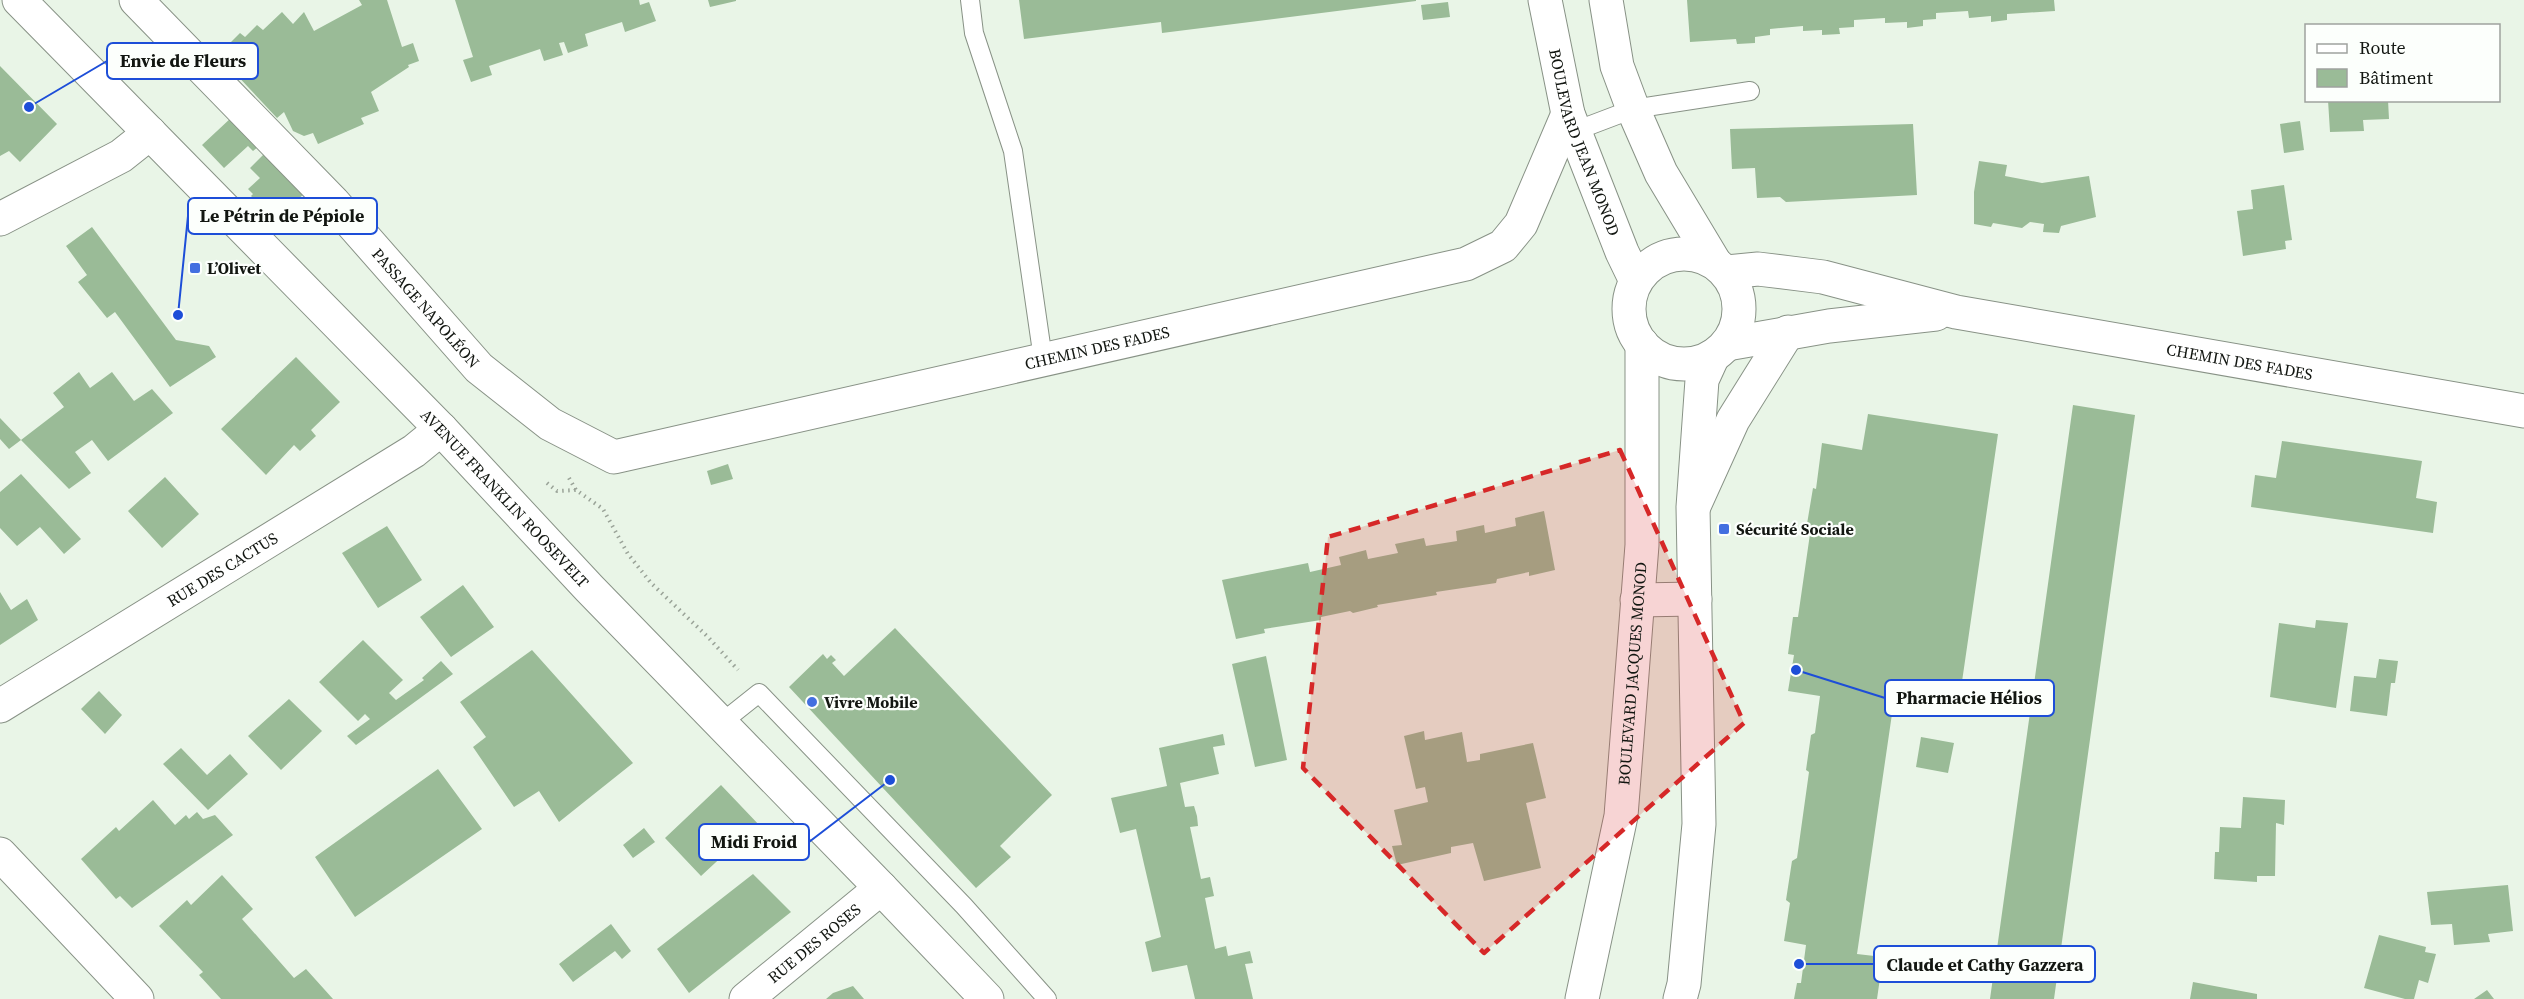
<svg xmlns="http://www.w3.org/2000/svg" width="2524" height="999" font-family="'Source Serif 4',serif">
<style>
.building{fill:#9abb97}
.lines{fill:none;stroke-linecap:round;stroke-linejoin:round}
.service-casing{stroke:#889286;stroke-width:20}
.minor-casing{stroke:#889286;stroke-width:35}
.tertiary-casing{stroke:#889286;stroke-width:35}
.secondary-casing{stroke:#889286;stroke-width:35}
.path{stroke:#9aa398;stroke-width:4;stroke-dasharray:1.5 4.5;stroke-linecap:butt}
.service{stroke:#fff;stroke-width:18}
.minor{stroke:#fff;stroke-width:33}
.tertiary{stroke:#fff;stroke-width:33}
.secondary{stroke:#fff;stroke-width:33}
.marked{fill:#d62828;fill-opacity:0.2;stroke:#d62828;stroke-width:4.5;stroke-dasharray:12 8;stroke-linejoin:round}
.poi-dot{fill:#436fe0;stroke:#fcfffc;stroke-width:2}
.labels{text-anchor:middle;stroke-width:4.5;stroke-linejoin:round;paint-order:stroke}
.street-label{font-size:16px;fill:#121611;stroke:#fcfffc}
.poi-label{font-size:16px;font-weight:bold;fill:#121611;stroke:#fcfffc;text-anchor:start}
.leader{fill:none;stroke:#1d4ed8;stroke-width:2}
.callout-dot{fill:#1d4ed8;stroke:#fcfffc;stroke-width:2}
.callout{fill:#fcfffc;stroke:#1d4ed8;stroke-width:2}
.callout-label{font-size:18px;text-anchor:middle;font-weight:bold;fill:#121611}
</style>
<rect width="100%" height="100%" fill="#e9f5e7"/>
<!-- building -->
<path class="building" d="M359,0H387L402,47L413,43L419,61L408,65L409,67L371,92L379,111L361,118L364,124L318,144L313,133L304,136L293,131L284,112L277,118L218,55L240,33L245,37L257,25L263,30L282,12L293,24L304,12L314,31L362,5Z
M455,0H639L640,5L649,2L656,21L625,32L622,22L585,34L588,46L568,53L564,42L559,43L563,55L544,61L540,49L489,66L492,75L471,82L463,60L473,57Z
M708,0H736V1L710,7Z
M1019,0H1416V1L1162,33L1161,22L1024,39Z
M1687,0H2054L2055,11L2007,14V20L1991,22V16L1969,18L1968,11L1936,13V19L1923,20V26L1907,28V22L1885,23V18L1854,20V27L1839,28L1840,34L1822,35V30L1803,31V26L1770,29V35L1755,37V43L1737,44L1736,39L1690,42Z
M1448,2L1450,17L1423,20L1421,5Z
M0,66L57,124L20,162L9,151L0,156Z
M2328,100H2388L2389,119L2363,120L2364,131L2330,132Z
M232,117L259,146L253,151L248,146L224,168L202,145Z
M2300,121L2304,150L2284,153L2280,124Z
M1913,124L1917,195L1786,202L1780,197L1757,198L1755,168L1732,169L1730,129Z
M265,153L304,194L274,220L251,196L253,194L248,189L260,178L250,168Z
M1979,161L2007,165L2005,176L2042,183L2089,176L2096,217L2061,226L2059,233L2043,232L2044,224L2030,222L2022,228L1993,223L1991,227L1974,224V192Z
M2284,185L2292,240L2285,241L2286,249L2243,256L2237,211L2253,209L2251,190Z
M92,227L176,340L209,346L216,357L170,387L115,312L107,318L78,282L87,275L66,246Z
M296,357L340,402L311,430L316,436L300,451L294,445L266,475L221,429Z
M79,372L90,388L112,372L134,401L152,389L173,413L108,461L92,440L75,452L91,473L69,489L21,440L64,407L53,393Z
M2073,405L2135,415L2054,999H1990Z
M1868,414L1998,434L1957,716L1893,707L1857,954L1883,957L1877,999H1794L1797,983H1801L1806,945L1784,941L1790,903L1786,900L1792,861L1797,858L1809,772L1806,770L1811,735L1815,733L1820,696L1788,691L1794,655L1788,654L1793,617H1798L1811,527L1807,524L1813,488L1816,489L1822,443L1862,450Z
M0,418L21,440L9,449L0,439Z
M2282,441L2422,461L2416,498L2437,502L2433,533L2251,507L2255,475L2276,478Z
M728,464L733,479L711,485L707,471Z
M21,474L81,539L64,554L40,527L17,546L0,528V492Z
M165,477L199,514L162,548L128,511Z
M1544,511L1555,570L1529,576V572L1497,579L1496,583L1436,592L1437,595L1377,605L1378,607L1353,613L1350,611L1321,617V620L1264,629L1265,633L1236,639L1222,580L1308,563L1310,572L1341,565L1339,557L1366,550L1368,559L1398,553L1395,544L1424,538L1426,546L1457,541L1456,531L1484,525L1485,533L1516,526L1515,518Z
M387,526L422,580L378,608L342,553Z
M463,585L494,627L451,657L420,617Z
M0,592L11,610L27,599L38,620L0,645Z
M2316,620L2348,623L2336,708L2270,697L2279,623L2315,628Z
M895,628L1052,795L1000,846L1011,857L976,888L789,687L823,654L827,659L831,655L836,660L832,663L844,676Z
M363,640L403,680L389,693L396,700L424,680L422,678L441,661L453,674L356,745L347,736L370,719L365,714L358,721L319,682Z
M532,650L633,763L559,822L539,791L514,807L473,747L486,737L460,702Z
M1266,656L1287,760L1255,767L1232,664Z
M2379,659L2398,661L2395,683H2391L2387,716L2350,711L2354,676L2376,678Z
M99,691L122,715L105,734L81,709Z
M289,699L322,731L281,770L248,736Z
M1424,731L1425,740L1462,732L1467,762L1480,760V754L1533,743L1546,798L1526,803L1541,868L1484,881L1473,843L1451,847V853L1397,865L1392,846L1402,845L1394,810L1428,802L1425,787L1416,789L1404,736Z
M1223,734L1225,745L1213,747L1219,774L1180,783L1185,807L1194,806L1197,816L1198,826L1190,827L1201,879L1210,877L1214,896L1205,898L1215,949L1226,946L1228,956L1250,951L1253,963L1245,964L1253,999H1195L1187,965L1152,972L1145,942L1161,937L1144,864L1136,829L1120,833L1111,798L1167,786L1159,748Z
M1921,737L1954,743L1948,773L1916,767Z
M181,748L207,775L230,754L248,774L208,810L163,764Z
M438,769L482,829L355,917L315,857Z
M721,785L761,827L745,842L742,838L701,876L665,838Z
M2243,797L2285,800L2284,825L2276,823L2275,876H2257V882L2214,879L2215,852H2219L2220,827L2241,828Z
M153,800L175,825L186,815L189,819L197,812L203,819L215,815L233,835L132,908L120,896L116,899L81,859L116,827L119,831Z
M644,828L655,842L633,858L623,845Z
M753,874L791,912L689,993L657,949Z
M222,875L253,909L242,919L294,978L306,969L333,999H221L199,975L203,972L159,926L187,900L191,905Z
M2508,885L2513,931L2488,934L2490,942L2454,945L2452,924L2431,925L2427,892Z
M611,924L631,951L622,959L615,951L573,982L559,964Z
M2379,935L2426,947L2425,952L2436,954L2428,983L2419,980L2414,999H2405L2364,988Z
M2193,982L2257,994V999H2190Z
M853,986L864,999H826L833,993Z
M2487,990L2494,999H2474Z"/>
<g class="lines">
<!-- service casing -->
<g class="service-casing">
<path id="service" d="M970,0L974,33L1013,151L1043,359
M1575,131L1633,109L1750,91
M720,724L759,693L964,906L1047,999"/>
</g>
<!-- minor casing -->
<g class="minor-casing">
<g id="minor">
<path id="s1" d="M136,0L333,202L479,368L550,424L614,457L1466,264L1503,246L1521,224L1568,114"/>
<path d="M0,219L121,156L150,133"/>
<path id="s2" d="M1727,272L1758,269L1823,277L1956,312L2524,411"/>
<path d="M1727,344L1829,326L1936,314"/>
<path d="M1694,506L1733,420L1788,332"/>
<path id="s3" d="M0,706L414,451L441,429"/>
<path d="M0,854L137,999"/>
<path id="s4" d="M746,999L881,888"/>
</g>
</g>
<!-- tertiary casing -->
<g class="tertiary-casing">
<g id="tertiary">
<path id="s5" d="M1545,0L1568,114L1622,252L1636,281"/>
<path d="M1606,0L1617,66L1633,109L1661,173L1715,263"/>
<circle cx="1684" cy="309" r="55"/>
<path d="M1637,600L1695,599"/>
<path id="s6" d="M1582,999L1621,816L1642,545V344"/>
<path d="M1680,999L1684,984L1699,824L1693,507L1702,380L1713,356"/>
</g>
</g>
<!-- secondary casing -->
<g class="secondary-casing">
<g id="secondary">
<path id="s7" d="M19,0L441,429L589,588L881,888L987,999"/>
</g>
</g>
<!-- path -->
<path class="path" d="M569,478L576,490L603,509L628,554L651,583L708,637L738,670
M547,483L557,491L576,490"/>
<!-- service -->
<use href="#service" class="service"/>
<!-- minor -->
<use href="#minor" class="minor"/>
<!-- tertiary -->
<use href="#tertiary" class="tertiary"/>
<!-- secondary -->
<use href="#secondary" class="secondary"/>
</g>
<!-- marked area -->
<path class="marked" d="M1620,450L1744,723L1484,953L1303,768L1328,537Z"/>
<!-- markers -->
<g class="poi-dot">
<rect x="189" y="262" width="12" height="12" rx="3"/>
<rect x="1718" y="523" width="12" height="12" rx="3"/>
<circle cx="812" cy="702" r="6"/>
</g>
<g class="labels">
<!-- street labels -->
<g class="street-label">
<text dy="6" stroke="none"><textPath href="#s5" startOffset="148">BOULEVARD JEAN MONOD</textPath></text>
<text dy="6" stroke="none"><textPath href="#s1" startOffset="423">PASSAGE NAPOLÉON</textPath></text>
<text dy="6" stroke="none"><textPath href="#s1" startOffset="1161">CHEMIN DES FADES</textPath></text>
<text dy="6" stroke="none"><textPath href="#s2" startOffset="522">CHEMIN DES FADES</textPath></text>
<text dy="6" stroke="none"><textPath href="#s7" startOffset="696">AVENUE FRANKLIN ROOSEVELT</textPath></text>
<text dy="6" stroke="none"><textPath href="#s3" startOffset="261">RUE DES CACTUS</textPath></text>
<text dy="6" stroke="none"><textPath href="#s6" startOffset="330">BOULEVARD JACQUES MONOD</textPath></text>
<text dy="6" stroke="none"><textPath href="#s4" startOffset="88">RUE DES ROSES</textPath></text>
</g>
<!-- poi labels -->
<g class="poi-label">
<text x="207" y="274">L’Olivet</text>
<text x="1736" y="535">Sécurité Sociale</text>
<text x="824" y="708">Vivre Mobile</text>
</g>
</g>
<!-- callouts -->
<path class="leader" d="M29 107L107 61M178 315L188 216M1796 670L1885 698M890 780L809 842M1799 964L1874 964"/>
<g class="callout-dot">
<circle cx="29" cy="107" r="6"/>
<circle cx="178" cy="315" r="6"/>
<circle cx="1796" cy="670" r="6"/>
<circle cx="890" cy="780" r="6"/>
<circle cx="1799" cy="964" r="6"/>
</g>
<g class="callout">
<rect x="107" y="43" width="151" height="36" rx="6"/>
<rect x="188" y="198" width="189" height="36" rx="6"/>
<rect x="1885" y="680" width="169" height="36" rx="6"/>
<rect x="699" y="824" width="110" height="36" rx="6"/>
<rect x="1874" y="946" width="221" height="36" rx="6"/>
</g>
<g class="callout-label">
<text x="183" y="67">Envie de Fleurs</text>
<text x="282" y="222">Le Pétrin de Pépiole</text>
<text x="1969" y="704">Pharmacie Hélios</text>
<text x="754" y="848">Midi Froid</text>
<text x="1985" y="971">Claude et Cathy Gazzera</text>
</g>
<!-- legend -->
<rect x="2305" y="24" width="195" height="78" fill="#fcfffc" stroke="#9ea29e" stroke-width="1.5"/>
<rect x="2317" y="44" width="30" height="9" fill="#ffffff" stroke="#9ea29e" stroke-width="1.5"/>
<text x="2359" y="54" font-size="18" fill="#121611">Route</text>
<rect x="2317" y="69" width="30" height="18" fill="#9abb97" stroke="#9ea29e" stroke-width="1.5"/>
<text x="2359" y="84" font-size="18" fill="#121611">Bâtiment</text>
</svg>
